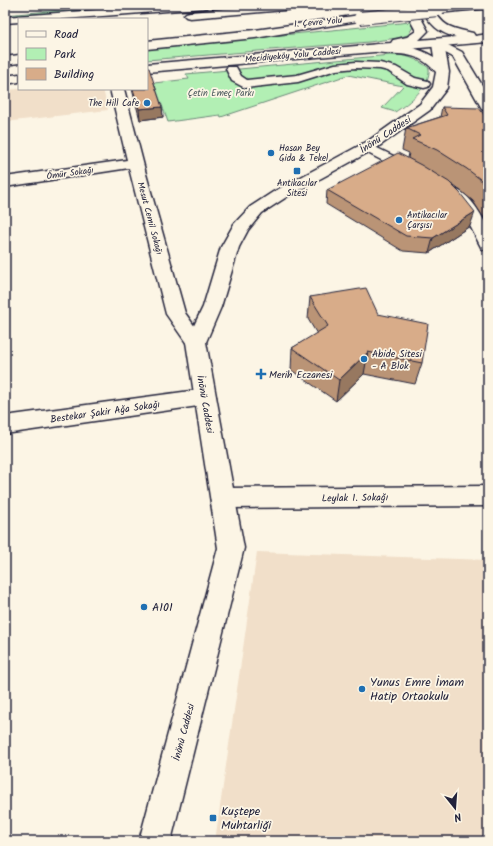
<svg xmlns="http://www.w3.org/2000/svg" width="493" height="846" font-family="Kalam,sans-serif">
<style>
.built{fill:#f1dfc9}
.green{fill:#b2efb4;stroke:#6a8878}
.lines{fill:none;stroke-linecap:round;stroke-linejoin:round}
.pedestrian-casing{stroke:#22223b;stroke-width:3}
.minor-casing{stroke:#22223b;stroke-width:3}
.tertiary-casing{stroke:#22223b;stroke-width:3}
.primary-casing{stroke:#22223b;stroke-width:3}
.trunk-casing{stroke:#22223b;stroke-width:3}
.pedestrian{fill:#fcf5e5;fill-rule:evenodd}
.minor{fill:#fcf5e5;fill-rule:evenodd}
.tertiary{fill:#fcf5e5;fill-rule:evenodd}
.primary{fill:#fcf5e5;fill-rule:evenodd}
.trunk{fill:#fcf5e5;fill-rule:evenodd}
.trunk-bridge-casing{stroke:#22223b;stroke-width:14;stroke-linecap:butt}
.trunk-bridge{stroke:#fcf5e5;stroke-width:12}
.wall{fill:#ba9476;stroke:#22223b}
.shaded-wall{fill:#977860;stroke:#22223b}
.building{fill:#d8ac89;stroke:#22223b}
.poi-dot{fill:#1f6fb2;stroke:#fcf5e5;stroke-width:1.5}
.labels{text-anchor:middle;stroke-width:3.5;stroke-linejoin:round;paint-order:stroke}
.far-street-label{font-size:9px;fill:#22223b;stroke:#fcf5e5}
.far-park-label{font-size:9px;fill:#465559;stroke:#fcf5e5}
.far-poi-label{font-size:9px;fill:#22223b;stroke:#fcf5e5;text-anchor:start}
.street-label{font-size:10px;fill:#22223b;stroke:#fcf5e5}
.poi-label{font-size:10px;fill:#22223b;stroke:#fcf5e5;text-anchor:start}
.near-poi-label{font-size:12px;fill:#22223b;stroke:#fcf5e5;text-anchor:start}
</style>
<rect width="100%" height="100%" fill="#fcf5e5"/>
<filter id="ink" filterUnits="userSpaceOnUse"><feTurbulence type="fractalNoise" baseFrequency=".025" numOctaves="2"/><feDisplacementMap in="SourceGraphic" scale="8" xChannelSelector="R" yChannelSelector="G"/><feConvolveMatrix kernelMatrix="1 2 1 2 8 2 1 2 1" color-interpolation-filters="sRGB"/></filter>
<g filter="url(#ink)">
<!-- built -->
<path class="built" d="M19,89H103L108,110L5,122V90Z
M257,552L488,560V841H215Z"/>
<!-- green -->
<path class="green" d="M116,5H161L5,17V15Z
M410,22L413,27L408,35L397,38L369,42L147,60V49Z
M390,55C406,54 417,59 429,68C431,86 409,103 395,112L382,108L403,86L348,75L221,117L220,115L168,122L154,83L189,79L186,74Z"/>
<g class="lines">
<!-- pedestrian casing -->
<g class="pedestrian-casing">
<path id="pedestrian" d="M356,62L380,63L396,67L415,78L428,81L430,84L428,87L424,88L407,84L388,71L380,69L356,68L336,70L298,82L245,88L232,81L226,69L228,67H236L241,76L247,80L297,75L335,64Z"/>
</g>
<!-- minor casing -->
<g class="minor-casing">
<path id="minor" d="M438,40L462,52L488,95V111L483,110L481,107L453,57L434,47L432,44L434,41Z
M110,89H124L146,174L185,313L206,342L203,347L196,349L189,347L166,314L129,168L5,187V177L127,160Z
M367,143L420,169L423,172L420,175L415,177L410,175L362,150L360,147L362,144Z
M454,189C469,193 479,211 486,224L488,227V250L482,249L463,212L446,194L448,191Z
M205,389L213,391L216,397L213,403L205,405L5,434V416Z
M488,486V506L223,508L215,505L211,498L215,491L223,488Z"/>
</g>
<!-- tertiary casing -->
<g class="tertiary-casing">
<path id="tertiary" d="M438,40L442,41L444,44L449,72L447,88L430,110L378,147L285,198L262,213L248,230L239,247L221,307L206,342L244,548L171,841H139L218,548L186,342L203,307L221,247L234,224L250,207L273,192L368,141L420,104L433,87L436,72C415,48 398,57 372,51L370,48L372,45C390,41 418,47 434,57L432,44L434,41Z"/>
</g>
<!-- primary casing -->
<g class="primary-casing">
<path id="primary" d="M402,5H414L428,31L419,40L456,37C435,32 430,22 418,5H430C445,28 448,27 473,33L475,36L488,34V42L147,72V64L391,43L393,40L407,37L416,31Z
M19,74V82L5,84V76Z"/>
</g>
<!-- trunk casing -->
<g class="trunk-casing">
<path id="trunk" d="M161,5H212L206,8L64,19H19V22L5,23V17Z
M268,5H314L308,8L190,18L186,17L184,15L186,13L190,12Z
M455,5H488V8L438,13L432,10L438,7Z
M360,15L364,16L366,18L364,20L255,38L147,49V41L255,30Z
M19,55V63L5,65V57Z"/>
</g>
<!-- pedestrian -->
<use href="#pedestrian" class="pedestrian"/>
<!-- minor -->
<use href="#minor" class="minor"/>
<!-- tertiary -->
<use href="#tertiary" class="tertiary"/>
<!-- primary -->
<use href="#primary" class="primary"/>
<!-- trunk -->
<use href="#trunk" class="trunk"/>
<!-- trunk-bridge casing -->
<g class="trunk-bridge-casing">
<path id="trunk-bridge" d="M360,18L438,10"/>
</g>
<!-- trunk-bridge -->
<use href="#trunk-bridge" class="trunk-bridge"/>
</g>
<!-- wall -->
<path class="wall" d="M132,89H147L162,107L163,117L140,120Z
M442,107L488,120V215L484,218L473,201L461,191L451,184L470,226L429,253L403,251L326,204L327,190L408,158L409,153L402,150L406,128L440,117Z
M310,297L378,314L422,363L415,384L364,374L336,401L291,370L292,348L317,334L308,319Z"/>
<!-- shaded-wall -->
<path class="shaded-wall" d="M162,107L163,117L140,120L139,109Z
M488,205V215L484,218Z
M475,212L470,226L429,253L433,238Z
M368,352L364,374L336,401L339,380Z"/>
<!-- building -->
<path class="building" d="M147,68H149L162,107L139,109L133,89H147Z
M442,107L479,108L488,120V191L480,179L467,169L437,150L412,139L420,135L406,128L447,115Z
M398,153L421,165L449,182L460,193L475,212L433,238L406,236L327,190Z
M366,288L378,314L428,324L422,363L368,352L339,380L292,348L328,326L310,297Z"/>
</g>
<!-- markers -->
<g class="poi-dot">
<circle cx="147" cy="103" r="4"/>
<circle cx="271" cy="153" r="4"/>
<rect x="293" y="167" width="8" height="8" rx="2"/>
<circle cx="399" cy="220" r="4"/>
<circle cx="364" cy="359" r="4"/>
<path d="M259 368h4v4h4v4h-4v4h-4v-4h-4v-4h4z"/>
<circle cx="144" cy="607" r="4"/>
<circle cx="362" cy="689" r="4"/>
<rect x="209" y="814" width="8" height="8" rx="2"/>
</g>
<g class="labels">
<!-- far-street labels -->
<g class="far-street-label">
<text transform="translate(318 22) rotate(-5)" y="3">1. Çevre Yolu</text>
<text transform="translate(293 55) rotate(-5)" y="3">Mecidiyeköy Yolu Caddesi</text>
<text transform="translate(70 173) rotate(-8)" y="3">Ömür Sokağı</text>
<text transform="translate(150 218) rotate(75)" y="3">Mesut Cemil Sokağı</text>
</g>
<!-- far-park labels -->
<g class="far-park-label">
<text x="221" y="96">Çetin Emeç Parkı</text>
</g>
<!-- far-poi labels -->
<g class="far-poi-label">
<text x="139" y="106" text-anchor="end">The Hill Cafe</text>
<text x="279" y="151">Hasan Bey<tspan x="279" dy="10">Gida &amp; Tekel</tspan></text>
<text x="297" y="186" text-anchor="middle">Antikacılar<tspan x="297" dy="10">Sitesi</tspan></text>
<text x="407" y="218">Antikacılar<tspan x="407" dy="10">Çarşısı</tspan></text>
</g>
<!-- street labels -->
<g class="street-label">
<text transform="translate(385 134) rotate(-33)" y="4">İnönü Caddesi</text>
<text transform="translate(206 404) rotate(80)" y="4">İnönü Caddesi</text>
<text transform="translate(105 411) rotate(-8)" y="4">Bestekar Şakir Ağa Sokağı</text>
<text transform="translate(355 497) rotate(-1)" y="4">Leylak 1. Sokağı</text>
<text transform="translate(183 732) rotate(-75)" y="4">İnönü Caddesi</text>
</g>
<!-- poi labels -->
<g class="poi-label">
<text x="372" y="357">Abide Sitesi<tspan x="372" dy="12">- A Blok</tspan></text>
<text x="269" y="378">Merih Eczanesi</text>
</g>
<!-- near-poi labels -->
<g class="near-poi-label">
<text x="152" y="611">A101</text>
<text x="370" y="686">Yunus Emre İmam<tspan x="370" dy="14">Hatip Ortaokulu</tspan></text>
<text x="221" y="815">Kuştepe<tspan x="221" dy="14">Muhtarliği</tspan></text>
</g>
</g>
<!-- margin -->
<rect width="493" height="846" fill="none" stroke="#fcf5e5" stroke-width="20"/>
<rect x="10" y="10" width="473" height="826" fill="none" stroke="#22223b" stroke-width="1.5" filter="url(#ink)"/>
<!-- legend -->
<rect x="18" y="18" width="130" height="72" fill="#fcf5e5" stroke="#a5a1a1"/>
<rect x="26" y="31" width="20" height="6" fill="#fcf5e5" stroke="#a5a1a1"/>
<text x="54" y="38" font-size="12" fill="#22223b">Road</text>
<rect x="26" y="48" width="20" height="12" fill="#b2efb4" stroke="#a5a1a1"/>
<text x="54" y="58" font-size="12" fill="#22223b">Park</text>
<rect x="26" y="68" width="20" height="12" fill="#d8ac89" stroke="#a5a1a1"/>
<text x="54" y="78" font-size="12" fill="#22223b">Building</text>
<!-- north arrow -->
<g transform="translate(455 808) rotate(163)" stroke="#fcf5e5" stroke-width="3" paint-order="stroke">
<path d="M0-3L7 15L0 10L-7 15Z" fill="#22223b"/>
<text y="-6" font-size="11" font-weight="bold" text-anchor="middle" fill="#22223b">N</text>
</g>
</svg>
